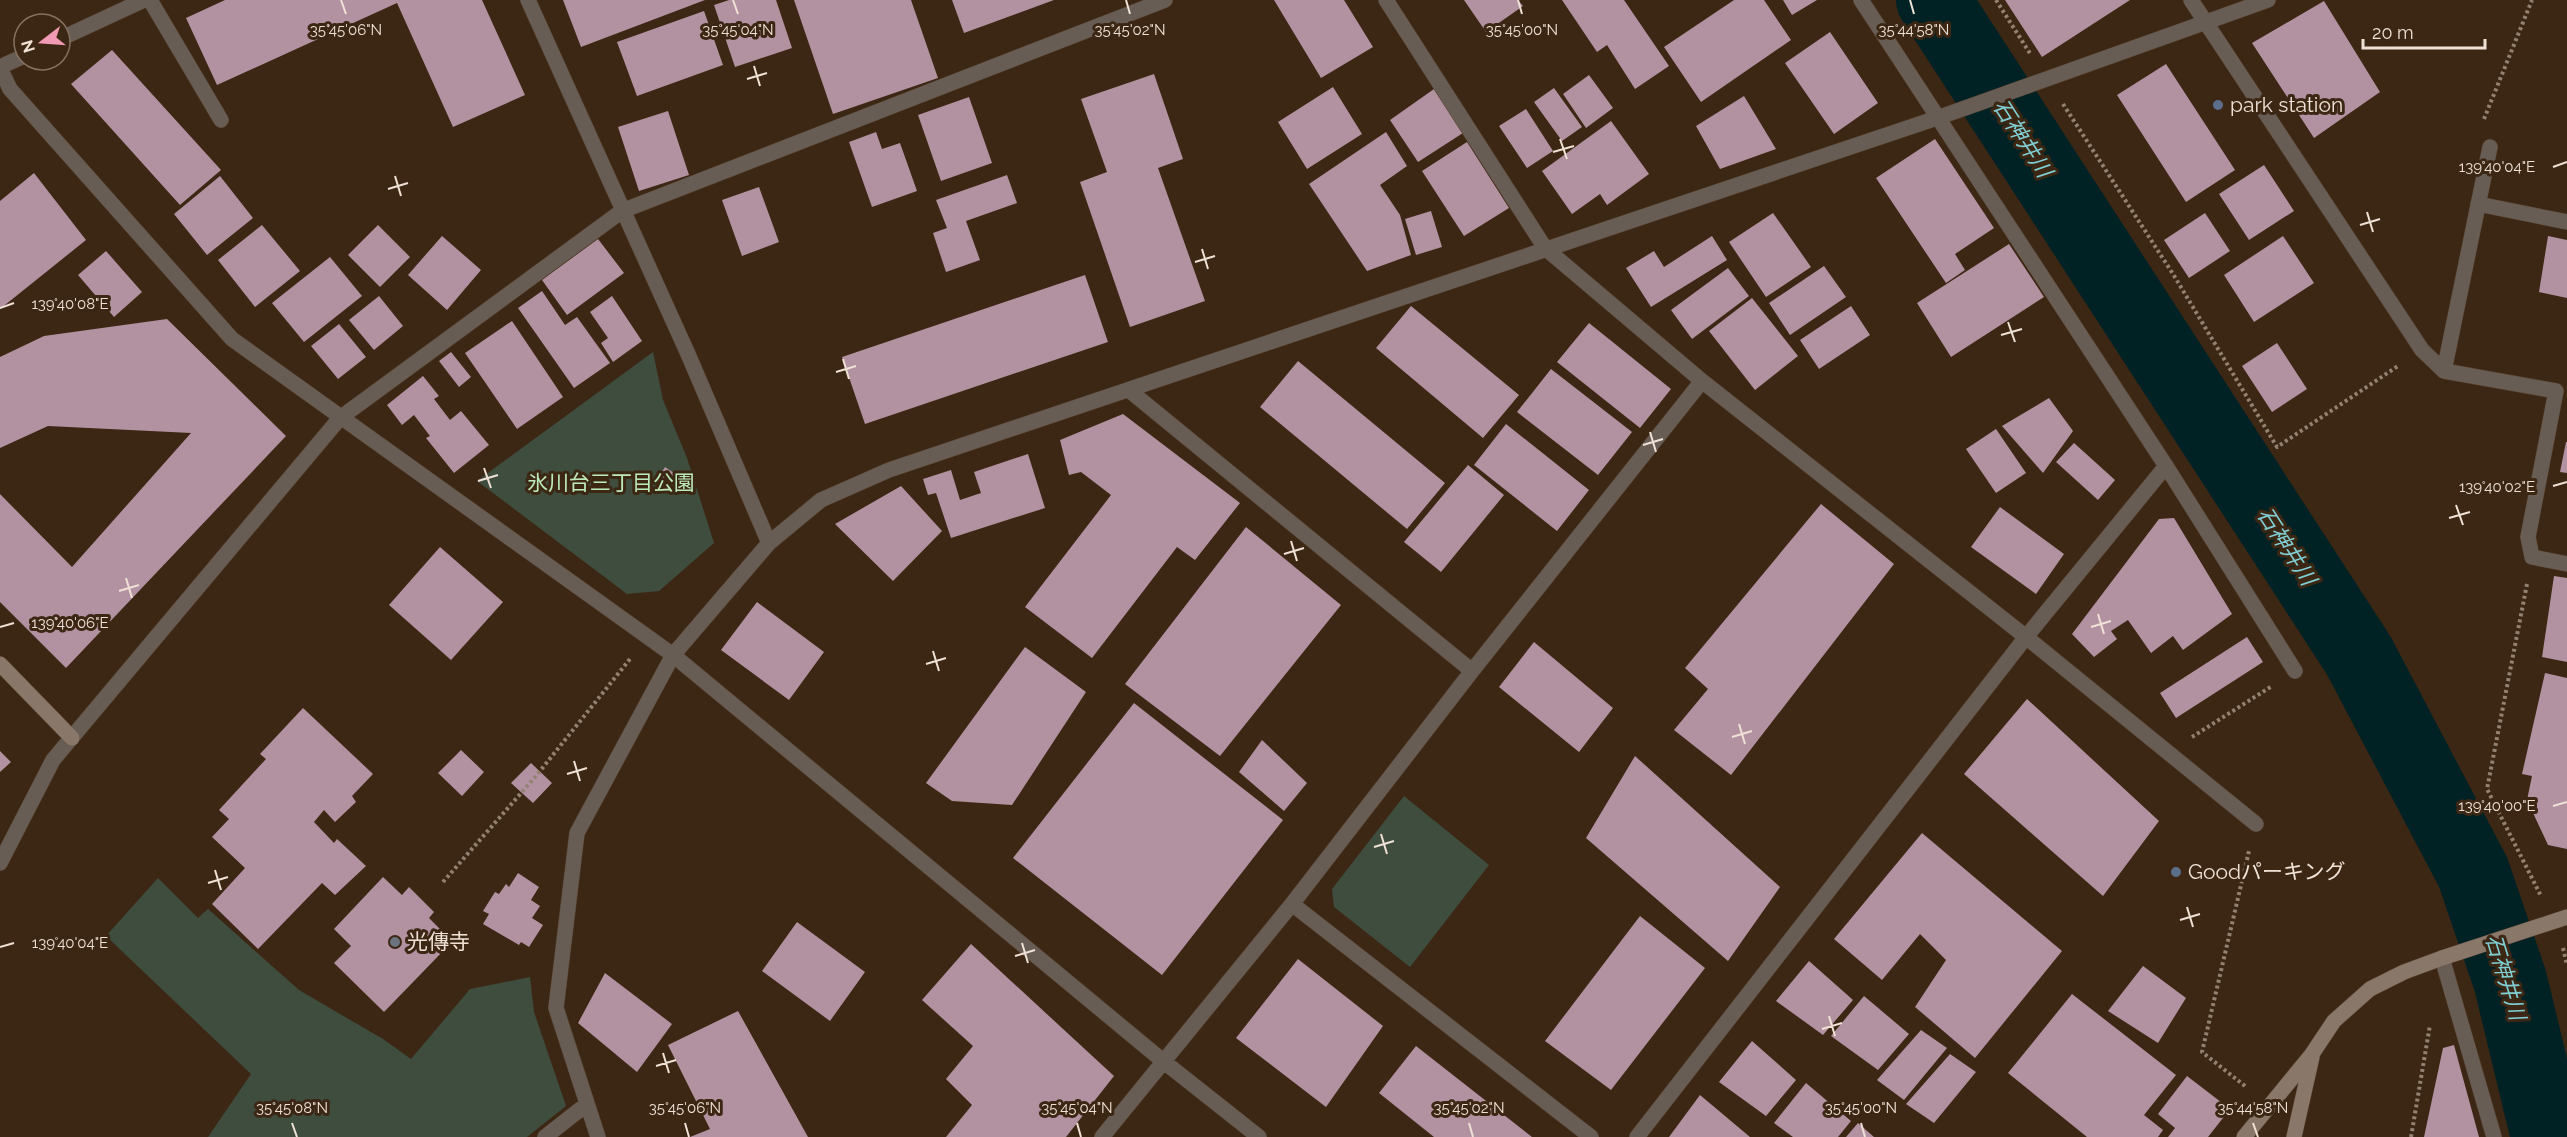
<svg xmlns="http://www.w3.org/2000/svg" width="2567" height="1137" font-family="Raleway,'Noto Sans JP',sans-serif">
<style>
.green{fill:#3f4d3f}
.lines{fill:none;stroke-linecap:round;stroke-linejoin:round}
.river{stroke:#012225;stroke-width:74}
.building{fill:#b292a1}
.lane-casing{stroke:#594533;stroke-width:16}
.street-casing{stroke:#594533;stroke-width:16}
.secondary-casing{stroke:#594533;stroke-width:16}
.path{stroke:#938272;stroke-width:4;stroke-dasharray:3 3;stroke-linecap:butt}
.lane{stroke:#685d54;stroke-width:15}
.street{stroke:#685d54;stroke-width:15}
.secondary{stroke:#897769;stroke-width:15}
.ticks{fill:none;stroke:#efe1d5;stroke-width:2}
.service-dot{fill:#5c6f8a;stroke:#3c2714;stroke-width:2}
.worship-dot{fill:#6b7280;stroke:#3c2714;stroke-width:2}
.labels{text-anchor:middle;stroke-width:6;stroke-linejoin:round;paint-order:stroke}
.poi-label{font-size:21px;fill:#efe1d5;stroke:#3c2714;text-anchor:start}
.park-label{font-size:21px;fill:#bce9ba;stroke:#3c2714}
.water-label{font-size:22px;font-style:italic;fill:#80cfd5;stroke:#3c2714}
.ticks-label{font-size:15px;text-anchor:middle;fill:#efe1d5;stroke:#3c2714;stroke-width:6;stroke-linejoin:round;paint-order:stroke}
</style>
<rect width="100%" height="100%" fill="#3c2714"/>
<!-- green -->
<path class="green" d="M653,352L663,400L687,458L714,543L659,591L627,594L477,481Z
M1404,796L1489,865L1410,967L1334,907L1332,889Z
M158,878L198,918L208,909L299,990L383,1039L411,1059L470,989L530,977L534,1012L566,1106L527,1137H208L251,1074L106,936Z"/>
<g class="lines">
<!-- river -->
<path class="river" d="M1933,0L2359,656L2473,872L2510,980L2548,1137"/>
</g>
<!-- building -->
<path class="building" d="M225,0H482L525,95L453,127L397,3L217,85L186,18Z
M563,0H705L581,47Z
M729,0H776L792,48L735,67L714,5Z
M794,0H911L938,78L833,114Z
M952,0H1054L964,33Z
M1274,0H1344L1373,47L1321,78Z
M1464,0H1518L1523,6L1486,32Z
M1562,0H1624L1669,66L1635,89L1607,45L1597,52Z
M1734,0H1764L1791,40L1701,102L1664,47Z
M1783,0H1817L1792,15Z
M2005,0H2130L2042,57Z
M2324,1L2380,92L2314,138L2252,43Z
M704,11L723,65L637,96L617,42Z
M1830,32L1878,103L1834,134L1785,63Z
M112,50L221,170L180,205L71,84Z
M2166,64L2235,170L2186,202L2117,95Z
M1154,74L1183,159L1158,168L1205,301L1130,327L1080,182L1107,172L1081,99Z
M1589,75L1613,108L1586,128L1563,94Z
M1333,87L1362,134L1307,169L1278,122Z
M1554,88L1582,127L1562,141L1534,102Z
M1434,89L1463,133L1418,162L1390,120Z
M1744,96L1776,149L1720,169L1696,126Z
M969,97L992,163L941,181L918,115Z
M1526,109L1553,151L1527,168L1499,126Z
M668,111L689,175L639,191L618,127Z
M1611,121L1649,174L1607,205L1600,194L1572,214L1542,171Z
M876,132L882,149L900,143L917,191L872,207L849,142Z
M1386,132L1407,166L1380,185L1400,215L1411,255L1367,271L1309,184Z
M1935,139L1994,228L1955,254L1965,270L1946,283L1876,178Z
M1467,142L1509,208L1464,236L1422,171Z
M2264,165L2294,211L2249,240L2219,194Z
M34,173L86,240L0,309V201Z
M1007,175L1017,203L966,221L980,260L946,272L933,233L947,228L936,200Z
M220,176L253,218L207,255L174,214Z
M759,187L779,242L742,256L722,200Z
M1431,211L1442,247L1416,255L1405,219Z
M1773,213L1811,267L1766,297L1729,242Z
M2205,213L2230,251L2189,278L2164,240Z
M262,225L300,271L255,307L218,260Z
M378,225L410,257L380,287L348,255Z
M442,236L481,270L447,310L408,275Z
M1712,236L1727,260L1651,307L1626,268L1654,251L1664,267Z
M2283,236L2314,283L2254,322L2224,275Z
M2548,236L2567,240V298L2539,292Z
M598,239L624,273L567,315L542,280Z
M2009,244L2044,297L1951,357L1917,303Z
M106,251L142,292L114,317L78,275Z
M330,257L362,296L304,342L272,303Z
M1824,266L1846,297L1790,335L1769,303Z
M1728,268L1749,296L1692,339L1671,310Z
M1085,275L1108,342L865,424L842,357Z
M542,291L565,325L577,317L610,363L574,388L518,308Z
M379,296L403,326L374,350L349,320Z
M612,296L642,341L613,362L601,343L608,338L590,312Z
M1752,298L1798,356L1755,390L1709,331Z
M1411,306L1519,395L1483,438L1376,348Z
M1851,306L1870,335L1819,369L1800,340Z
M167,319L286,436L66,668L0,602V494L72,567L191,433L48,426L0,448V357L44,336Z
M512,321L563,397L517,429L465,353Z
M1589,323L1671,389L1640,428L1557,362Z
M339,324L366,357L338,379L311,346Z
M2277,343L2307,389L2272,412L2242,366Z
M451,352L471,377L459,387L439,361Z
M1298,361L1445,483L1407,529L1260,407Z
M1551,369L1632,432L1598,475L1517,412Z
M423,376L439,396L434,399L450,420L461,411L489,445L454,473L426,438L430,436L414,415L402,425L387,405Z
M2049,398L2073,431L2043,473L2002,426Z
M1123,414L1240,503L1195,560L1177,547L1092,658L1025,607L1111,495L1081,472L1069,475L1060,440Z
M1506,424L1589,490L1557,531L1474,465Z
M1996,429L2026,473L1996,493L1966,449Z
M2566,442H2567V473L2560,472Z
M2074,443L2115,480L2098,500L2056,462Z
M1028,454L1045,508L951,538L936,493L928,495L923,479L951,470L960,500L981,493L974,472Z
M1468,465L1504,495L1441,572L1404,542Z
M665,467L680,477L671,491L656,481Z
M901,486L942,531L893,581L835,524Z
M1821,504L1894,564L1731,775L1674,730L1708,689L1685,668Z
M2000,507L2064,554L2036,594L1971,547Z
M2174,518L2232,614L2183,650L2173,636L2151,653L2128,620L2111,631L2117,639L2094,657L2072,634L2159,519Z
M1246,527L1341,605L1220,756L1125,684Z
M440,547L503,602L451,660L389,605Z
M2554,576L2567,578V662L2542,657Z
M757,602L824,652L789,700L721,650Z
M2247,637L2263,662L2176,718L2160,693Z
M1534,642L1613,708L1579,752L1499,687Z
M1025,647L1086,692L1012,805L952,801L926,783Z
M2545,673L2567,678V849L2548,845L2527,800L2532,776L2522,774Z
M2027,699L2159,821L2103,896L1964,774Z
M1134,703L1283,820L1162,975L1013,858Z
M303,708L373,774L352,796L356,802L335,822L324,810L314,822L334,843L337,839L366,866L335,895L322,883L258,949L212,904L245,868L212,837L229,819L219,810L266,759L260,754Z
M1262,740L1307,783L1284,811L1239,772Z
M461,750L484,772L462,796L438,773Z
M0,751L11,762L0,772Z
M1635,756L1780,887L1728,961L1586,838Z
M531,763L552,783L533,803L511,783Z
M1922,833L2062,951L1975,1058L1915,1007L1946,960L1920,934L1882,980L1834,939Z
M518,873L539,887L531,900L540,906L532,918L543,925L529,947L521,942L519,945L483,924L489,914L483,911L495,892L499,894L506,884L509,887Z
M383,877L402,895L409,887L434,912L429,918L444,933L439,939L447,947L384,1012L334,963L351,946L334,929Z
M1640,916L1705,968L1611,1090L1545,1041Z
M797,922L865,972L830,1021L762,971Z
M971,944L1114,1076L1066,1137H946L972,1105L946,1079L973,1046L922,1000Z
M1298,959L1383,1026L1326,1107L1236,1038Z
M1809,961L1853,1000L1823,1035L1776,1001Z
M2143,966L2186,998L2158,1043L2108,1011Z
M605,973L672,1024L637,1072L578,1023Z
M2072,994L2176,1075L2144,1115L2163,1130L2158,1137H2087L2008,1073Z
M1864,996L1909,1034L1878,1070L1831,1036Z
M738,1011L808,1137H690L710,1129L668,1045Z
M1921,1030L1947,1048L1904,1100L1877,1080Z
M1752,1041L1796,1080L1766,1116L1719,1082Z
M2454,1045L2479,1137H2424L2443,1048Z
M1416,1046L1532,1137H1434L1379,1093Z
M1950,1054L1976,1072L1934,1123L1906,1104Z
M2187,1076L2230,1109L2208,1137H2168L2175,1128L2158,1114Z
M1806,1083L1851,1121L1838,1137H1793L1774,1123Z
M1700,1095L1750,1137H1669Z
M1858,1123L1874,1137H1846Z"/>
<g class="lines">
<!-- lane casing -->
<g class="lane-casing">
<path id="lane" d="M150,0L221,120
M2478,204L2567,222"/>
</g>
<!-- street casing -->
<g class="street-casing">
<path id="street" d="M528,0L688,354L769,543
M1386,0L1545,248L1702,381L2026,637L2256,824
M1861,0L2166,466L2295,671
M2191,0L2422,350L2444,371L2556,391L2528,537L2532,557L2567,564
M60,39L144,0
M0,67L24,56
M0,68L10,89L232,339L673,655L1163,1061L1259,1137
M2444,371L2490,147
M1130,391L1472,671
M0,863L53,760L340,418L622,211L1165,0
M1292,904L1591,1137
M2442,958L2494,1137
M545,1137L587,1104
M598,1137L556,1008L577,833L673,655L769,543L821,500L889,470L1937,118L2268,0
M1102,1137L1292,904L1472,671L1702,381
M1637,1137L2026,637L2166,466"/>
</g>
<!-- secondary casing -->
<g class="secondary-casing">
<path id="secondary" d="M0,664L72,738
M2244,1137L2312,1054L2334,1021L2370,989L2404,972L2442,958L2567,917
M2294,1137L2312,1057"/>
</g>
<!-- path -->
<path class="path" d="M1996,0L2031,55
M2063,104L2173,274L2277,447L2398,366
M2484,119L2532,0
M2527,584L2487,789L2541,896
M2192,737L2272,686
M443,882L536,776L630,659
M2563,948L2567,965
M2245,1086L2202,1052L2249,851
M2411,1137L2430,1025"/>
<!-- lane -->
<use href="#lane" class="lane"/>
<!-- street -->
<use href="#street" class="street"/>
<!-- secondary -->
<use href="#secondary" class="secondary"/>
</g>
<!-- ticks -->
<path class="ticks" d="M341,0L346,14M733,0L738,14M1126,0L1130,14M1518,0L1522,14M1910,0L1914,14M754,66L760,86M747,79L767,73M1560,139L1567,159M1553,152L1574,146M2553,167L2567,162M395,176L401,196M388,189L408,183M2367,212L2373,232M2360,225L2380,219M1202,249L1208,269M1195,262L1215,256M0,308L14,303M2008,322L2015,342M2001,335L2022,329M843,359L849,379M836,372L856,366M1650,432L1656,452M1643,445L1663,439M484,468L491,488M478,481L498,475M2553,486L2567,482M2456,505L2463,525M2449,518L2470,512M1291,541L1297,561M1284,554L1304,548M126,578L132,598M119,591L139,585M2098,614L2104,634M0,627L14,623M2091,627L2111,621M933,651L939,671M926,664L946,658M1739,724L1745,744M1732,737L1752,731M574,761L580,781M567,774L587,768M2553,806L2567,802M1381,834L1387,854M1374,847L1394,841M215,870L221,890M208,883L228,877M2187,907L2193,927M2180,920L2200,914M1022,943L1028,963M0,947L14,943M1015,956L1035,950M1829,1016L1835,1036M1822,1029L1842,1023M663,1053L669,1073M656,1066L676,1060M292,1123L297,1137M685,1123L689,1137M1077,1123L1081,1137M1469,1123L1473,1137M1861,1123L1865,1137M2253,1123L2258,1137"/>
<!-- markers -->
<g class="service-dot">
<circle cx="2218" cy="105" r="6"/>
<circle cx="2176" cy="872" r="6"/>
</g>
<circle class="worship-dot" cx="395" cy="942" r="6"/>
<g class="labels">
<!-- poi labels -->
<g class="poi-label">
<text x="2230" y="112">park station</text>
<text x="2188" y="879">Goodパーキング</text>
<text x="407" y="949">光傳寺</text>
</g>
<!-- park labels -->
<g class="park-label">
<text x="611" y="490">氷川台三丁目公園</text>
</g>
<!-- water labels -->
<g class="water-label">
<text transform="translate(2023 138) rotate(57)" y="8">石神井川</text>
<text transform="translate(2287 546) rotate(57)" y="8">石神井川</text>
<text transform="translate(2506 977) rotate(73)" y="8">石神井川</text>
</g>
</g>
<g class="ticks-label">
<text x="346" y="35">35°45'06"N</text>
<text x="738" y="35">35°45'04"N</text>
<text x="1130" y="35">35°45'02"N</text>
<text x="1522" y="35">35°45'00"N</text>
<text x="1914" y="35">35°44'58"N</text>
<text x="2497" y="172">139°40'04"E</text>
<text x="70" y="309">139°40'08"E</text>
<text x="2497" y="492">139°40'02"E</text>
<text x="70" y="628">139°40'06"E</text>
<text x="2497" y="811">139°40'00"E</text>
<text x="70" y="948">139°40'04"E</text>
<text x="292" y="1113">35°45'08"N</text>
<text x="685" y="1113">35°45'06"N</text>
<text x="1077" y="1113">35°45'04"N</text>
<text x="1469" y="1113">35°45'02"N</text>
<text x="1861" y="1113">35°45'00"N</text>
<text x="2253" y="1113">35°44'58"N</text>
</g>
<!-- north arrow -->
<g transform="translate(42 42) rotate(253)"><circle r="28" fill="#3c2714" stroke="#847161" stroke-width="1.5"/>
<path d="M0-4.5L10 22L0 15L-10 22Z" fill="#f19ab3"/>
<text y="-9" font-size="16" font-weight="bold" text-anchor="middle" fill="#efe1d5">N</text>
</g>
<!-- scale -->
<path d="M2363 39v9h122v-9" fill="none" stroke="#efe1d5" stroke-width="3"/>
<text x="2372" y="39" font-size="18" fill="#efe1d5" stroke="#3c2714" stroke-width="4.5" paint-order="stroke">20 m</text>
</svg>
